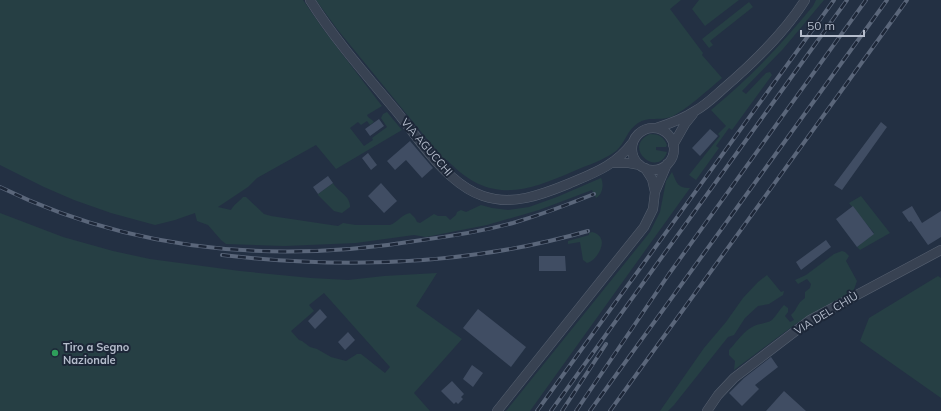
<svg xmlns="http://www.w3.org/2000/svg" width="941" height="411" font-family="Mulish,sans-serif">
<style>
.green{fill:#263f44;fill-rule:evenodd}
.building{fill:#404d63}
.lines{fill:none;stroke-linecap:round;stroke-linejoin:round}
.minor-casing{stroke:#566070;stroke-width:10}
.minor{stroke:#384252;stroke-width:9}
.rail-casing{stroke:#5a667a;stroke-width:4}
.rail{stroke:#1d2738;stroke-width:2.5;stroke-dasharray:8;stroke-linecap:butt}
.leisure-dot{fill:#2e9e5b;stroke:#1d2738;stroke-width:1.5}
.labels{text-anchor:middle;stroke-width:4;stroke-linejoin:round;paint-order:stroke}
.street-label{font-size:11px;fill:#b5bdcc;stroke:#1d2738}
.poi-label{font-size:11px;font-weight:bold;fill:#b5bdcc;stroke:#1d2738;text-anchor:start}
</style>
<rect width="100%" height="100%" fill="#233043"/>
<!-- green -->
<path class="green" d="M0,0H303L323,29L382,106L367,115L368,117L372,120L374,122L370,125L367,121L361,125L358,122L350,128L364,146L373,140L372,138L387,127L381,118L383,114L387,112L402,130L336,169L316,145L257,178L248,187L218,207L231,210C234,204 239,202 243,197H246L264,214L271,216L338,226L343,223L356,225H390C398,222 402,214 410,213L415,218L417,222L420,223L434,214L438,216H446L450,220L456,215L457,212L461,210L466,212L481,205L492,208L508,210L529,207L557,197L601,178C604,184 603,194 596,198L592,190L539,210L487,225L426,237L414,235L356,243L284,246L226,244L221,240L208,225L197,221L195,213L175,220L155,225L111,213L74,200L44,187L0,165Z
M316,0H681L670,9L703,53L702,55L722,78C709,89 685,111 671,117C660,121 648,116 638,123C627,130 625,143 616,151C604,160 588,165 574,171C524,193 489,204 447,160L445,161L337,29Z
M699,0H739L705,26L692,9Z
M816,0H824L783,49L742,91L746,94L766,73L770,72L772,75L732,130L729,128L716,146L719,148L696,180L689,175L720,136L718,134L726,126L711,110C749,79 782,44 813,6Z
M749,2L753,7L710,41L713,45L709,48L702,39Z
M650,134C659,134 664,137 667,145L666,147H656V150L667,152C658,179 621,147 650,134Z
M672,172C677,183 677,188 690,188L530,411H506L650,232L660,212L666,181Z
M333,183C337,191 351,196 350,207L342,213L334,211L318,195V194Z
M861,196L890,233L860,250L857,247L874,233L849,203Z
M0,213L63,237L113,251L150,259L240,271L311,278L348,280L384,276L437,273L416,306L462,339L414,393L430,411H0ZM324,293L390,367L385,373L361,354H357L346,361L331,357L317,349L310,347L302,341L299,340L291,331L314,311L309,305Z
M592,232C612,237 597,261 587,263L583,260L580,242L568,244V241L589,235V233Z
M842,251L845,252L849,256L846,261L857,281L853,292L797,323L734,370L735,361L729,355V350C737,342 743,331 754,326C760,323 766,324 772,320C777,315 779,310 784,305L788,308V312L785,316L790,322L794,320L791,315C798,309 796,304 805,298V292L810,288L811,284L807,279L798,284L795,280L806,275L834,254Z
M767,275L781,292L784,291L783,295L769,304L758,306L745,318L734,335L728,337L674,405L668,411H660L704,348L726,322L743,298L758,282Z
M938,276L941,278V398L860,341L869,318Z"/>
<!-- building -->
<path class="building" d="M379,119L384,126L370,136L365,129Z
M881,122L887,127L842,190L834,185Z
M710,129L718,136L700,156L692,148Z
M410,141L433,168L422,178L406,160L395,170L387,161Z
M368,153L377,165L371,170L362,158Z
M328,176L333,183L318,194L313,187Z
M381,183L397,201L384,213L368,196Z
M853,206L874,234L857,247L836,219Z
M912,206L922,223L941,211V237L928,245L911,221L909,222L902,212Z
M826,240L831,247L801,270L796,262Z
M539,256H565L566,271H539Z
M320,309L327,317L315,329L308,321Z
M478,309L526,347L511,367L463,328Z
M348,332L355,340L345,350L338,342Z
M771,357L778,367L755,385L759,389L742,406L729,393L744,378Z
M472,365L483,373L473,387L463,379Z
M452,381L464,394L461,397L463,399L458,404L456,402L454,404L441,391Z
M784,391L806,411H766Z"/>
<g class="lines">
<!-- minor casing -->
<g class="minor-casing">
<path id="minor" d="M310,0C335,40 367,76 397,112C415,134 431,159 452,177C461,185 471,192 483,196C512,206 541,195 568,184C594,173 615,166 633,142
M656,128C669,124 683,119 695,111C706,105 715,96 724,88C753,63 785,32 805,0
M632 149a21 21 0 1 1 42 0a21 21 0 1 1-42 0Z
M673,145L685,124L693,114
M613,163H629L640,165
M645,168L652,179L655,192
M497,411L644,227L653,209L655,192L667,164
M707,411L718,395L734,378L810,320L941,250"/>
</g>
<!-- minor -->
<use href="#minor" class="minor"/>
<!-- rail casing -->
<g class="rail-casing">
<path id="rail" d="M0,187C133,252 277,264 422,240C453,236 483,231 513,223C540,215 567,205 594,194
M222,255C343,269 470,265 588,231
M537,411L834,0
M551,411L847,0
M562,411L606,344
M576,411L669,274L866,0
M590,411L887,0
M610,411L907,0"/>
</g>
<!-- rail -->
<use href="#rail" class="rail"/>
</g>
<!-- markers -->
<circle class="leisure-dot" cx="55" cy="353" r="4"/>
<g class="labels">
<!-- street labels -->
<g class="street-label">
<text transform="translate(427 147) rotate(49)" y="4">VIA AGUCCHI</text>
<text transform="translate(826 313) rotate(-31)" y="4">VIA DEL CHIÙ</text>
</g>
<!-- poi labels -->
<g class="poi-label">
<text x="63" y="351">Tiro a Segno<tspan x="63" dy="13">Nazionale</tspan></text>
</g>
</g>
<!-- scale -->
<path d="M801 30v6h63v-6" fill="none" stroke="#b5bdcc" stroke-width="2"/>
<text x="807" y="30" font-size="12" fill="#b5bdcc" stroke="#1d2738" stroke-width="3" paint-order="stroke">50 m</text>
</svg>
